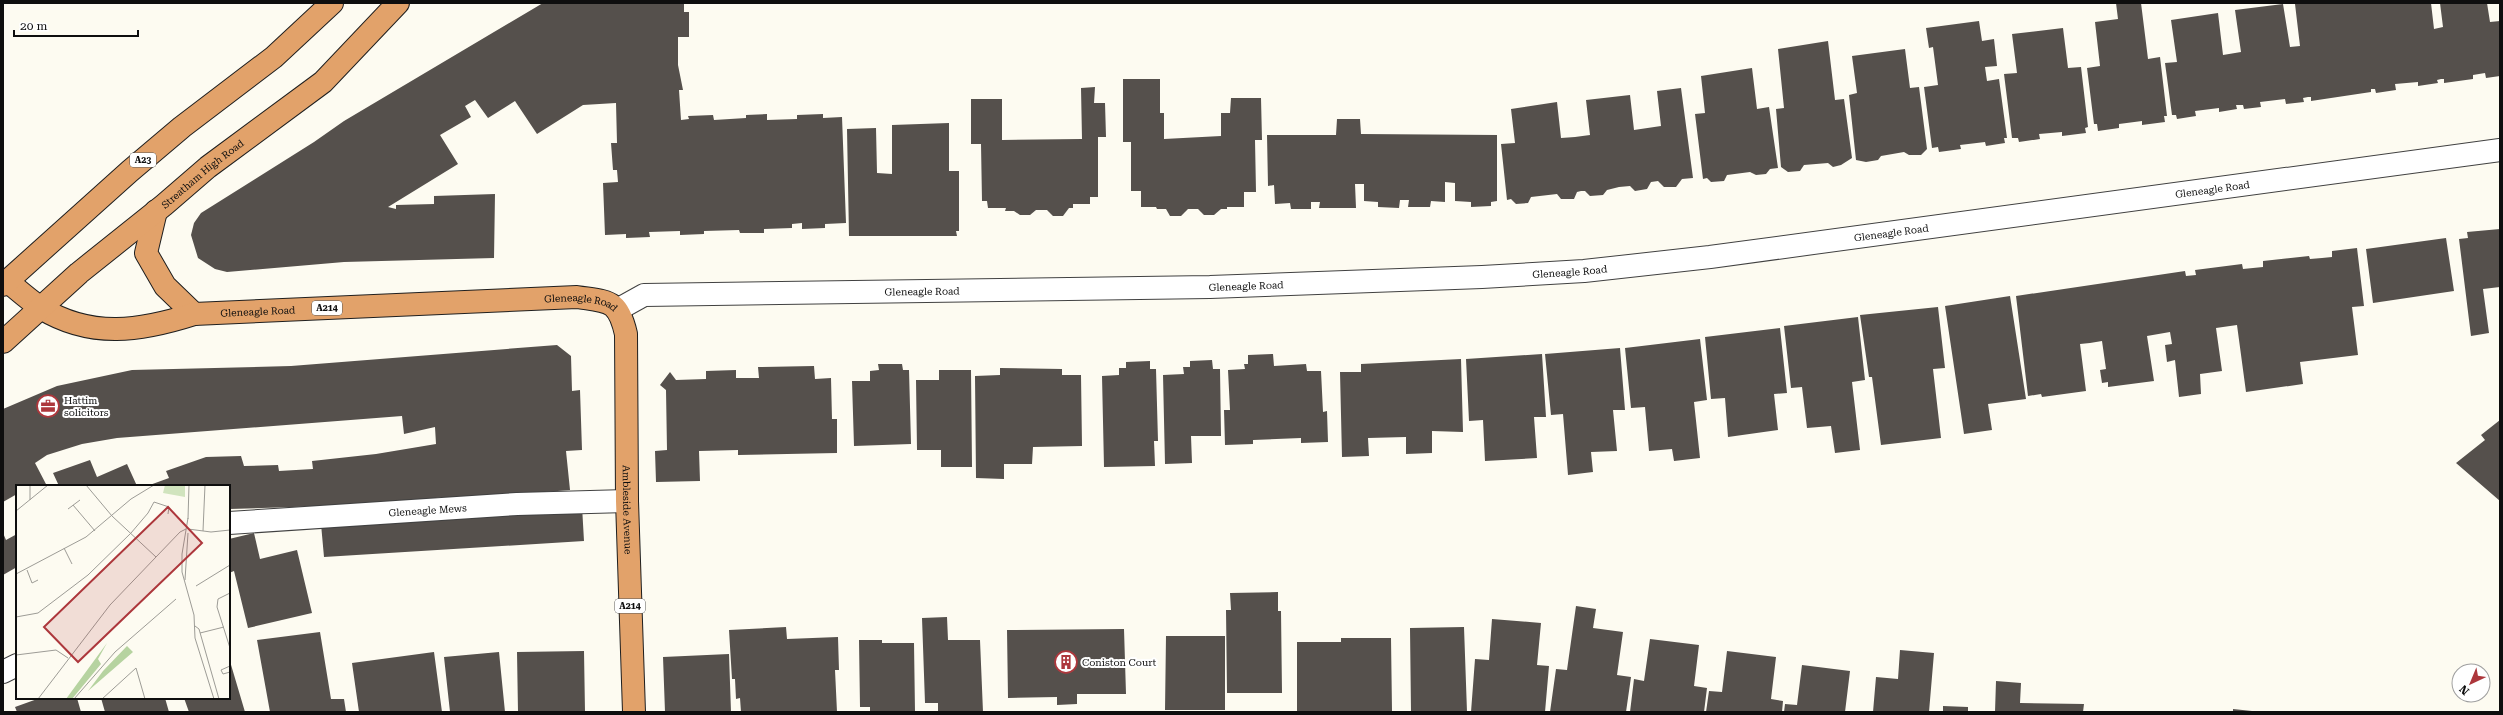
<svg xmlns="http://www.w3.org/2000/svg" width="2503" height="715" font-family="'Roboto Serif',serif">
<style>
.building{fill:#55504c}
.lines{fill:none;stroke-linecap:round;stroke-linejoin:round}
.minor-casing{stroke:#414141;stroke-width:24}
.highway-casing{stroke:#1f1f1f;stroke-width:24}
.minor{stroke:#fff;stroke-width:22}
.highway{stroke:#e2a26a;stroke-width:22}
.labels{text-anchor:middle;stroke-width:4;stroke-linejoin:round;paint-order:stroke}
.shield{fill:#fff;stroke:#565656;stroke-width:1}
.shield-label{font-size:9px;font-weight:bold;fill:#0e0e0e}
.street-label{font-size:10px;fill:#0e0e0e;stroke:#fff}
.poi-label{font-size:10px;fill:#0e0e0e;stroke:#fff;text-anchor:start}
.inset-road{fill:none;stroke:#9d9c96;stroke-width:1}
.view{fill:#ad373c;fill-opacity:0.15;stroke:#ad373c;stroke-width:2}
.inset-edge{fill:none;stroke:#0e0e0e;stroke-width:2}
</style>
<rect width="100%" height="100%" fill="#fdfbf1"/>
<!-- building -->
<path class="building" d="M543,3H684V12H689V37H678V65L683,90H679L681,120L689,119L688,116L713,115L714,120L746,118V115L767,114V120L797,119V115L823,114V118L842,117L846,223L825,224V228L802,229V223L792,224V228L764,229V233H740L739,230L704,231V234L680,235V231L649,232L650,237L626,238V234L605,235L603,183L618,182L617,170H613L611,143H617L616,103L583,105L537,134L515,101L488,118L475,100L465,106L471,117L440,135L458,164L388,207L396,209V205L434,204V196L495,194L494,258L344,262L227,272L215,269L198,258L191,235L194,223L201,213L314,142L344,121Z
M2116,3H2141L2148,59L2160,57L2167,116H2164L2165,122L2142,125V121L2119,124V128L2098,131L2097,124H2094L2087,68L2100,66L2095,22L2118,19Z
M2305,3H2431L2434,29L2443,27L2440,3H2487L2490,22L2500,21V76L2486,78L2485,73L2473,75V79L2444,83V79H2441L2437,80L2438,83L2418,86V82L2395,84L2396,90L2376,93L2375,89H2371V92L2311,101V97H2308L2303,98L2304,102L2286,104L2285,99L2260,102L2261,107L2244,109L2243,105H2236L2237,109L2219,112V108L2195,111L2196,116L2177,119L2176,115H2172L2165,63L2177,62L2171,20L2218,13L2223,55L2241,52L2235,10L2283,4L2290,47L2300,46L2295,4Z
M1979,21L1982,41L1994,39L1997,66L1985,67L1987,81L1999,79L2007,138H2004L2005,143L1986,146L1985,142L1960,145L1961,149L1939,152L1938,147L1932,148L1924,87L1938,85L1933,47L1929,48L1926,28Z
M2063,28L2068,68L2081,67L2088,127L2085,128L2086,133L2062,136V132L2039,134L2040,139L2019,142L2018,138H2012L2004,74L2017,73L2012,34Z
M1828,41L1835,100L1844,99L1852,158L1841,165L1833,167L1828,163L1804,165L1800,171L1788,172L1781,167L1776,109L1784,108L1778,49Z
M1905,49L1910,88L1919,87L1927,149L1921,155H1909L1904,152L1881,156L1878,160L1866,162L1856,160L1849,95L1857,93L1852,56Z
M1752,68L1757,109L1769,107L1778,168L1770,169L1766,174L1756,175L1750,172L1727,175L1724,181L1711,182L1707,178L1703,179L1695,114L1705,113L1701,76Z
M1123,79H1160V113H1164V139L1221,136V113H1230L1231,98H1261L1262,140H1255L1256,192H1244V207H1227V209H1221L1214,215H1204L1198,209H1188L1181,216H1170L1166,209H1157L1156,207H1141V191H1131V142H1123Z
M1095,87L1094,103H1105L1106,137H1098V197H1090V204H1073V208H1069L1063,216H1053L1047,210H1036L1030,215H1020L1014,211H1005L1006,208H988L987,201H982L981,144H971V99H1002V140L1082,139L1081,88Z
M1681,88L1693,178L1682,179L1676,187H1664L1658,181L1651,182L1647,189L1635,191L1630,186L1619,187L1607,190L1603,195L1590,196L1585,191H1581L1577,192L1574,199H1561L1557,194L1531,197L1528,203L1516,204L1511,199L1507,200L1501,144L1515,143L1511,109L1557,102L1561,138L1575,137L1590,135L1586,100L1630,95L1634,130L1661,126L1657,91Z
M1337,119H1360L1361,134L1497,135V201L1491,202V206L1471,207V202L1455,201V183L1445,182V202L1431,201L1430,207H1408L1409,200H1400L1399,208L1378,207V202L1364,201V184H1355L1356,208H1319L1320,202H1311V209H1291L1290,203L1275,204L1274,185L1268,186L1267,135H1336Z
M949,123V171H959V231H956L957,236H849L847,129L876,128L877,173L892,174V125Z
M2500,229V287L2483,289L2489,333L2471,336L2459,239L2468,238L2467,232Z
M2446,238L2454,291L2373,303L2366,249Z
M2357,248L2364,306L2352,307L2358,355L2300,362L2303,384L2246,392L2237,325L2216,328L2222,371L2200,374L2201,394L2179,397L2175,360L2167,362L2165,345L2172,344L2170,332L2147,336L2154,381L2108,387V382L2102,383L2100,370L2106,369L2102,341L2090,343L2080,344L2086,391L2042,397L2041,394L2028,396L2016,296L2185,271L2186,276L2196,275L2195,270L2242,264L2243,269L2263,267V261L2309,256L2310,259L2322,258L2332,257V251Z
M2010,296L2026,399L1988,404L1992,430L1964,434L1945,306Z
M1938,307L1945,368L1933,369L1941,438L1881,445L1872,377H1869L1860,315Z
M1858,317L1865,380L1852,382L1860,450L1835,453L1831,426L1807,428L1802,387L1791,388L1784,326Z
M1780,328L1787,393L1774,394L1778,430L1728,437L1725,398L1711,399L1705,337Z
M1700,339L1707,400L1694,402L1700,458L1674,461L1672,449L1649,451L1645,407L1631,408L1625,348Z
M557,345L571,356L572,391L580,390L582,450L566,451L570,490L443,500L444,497L385,504L229,509V486H147L169,478L166,471L206,457L241,456L244,466L278,465L279,471L313,469L312,461L376,454L436,444L435,427L404,434L402,416L117,438L82,444L47,455L35,463L47,486H17V494L3,502V409L57,386L132,370L291,366Z
M1620,348L1625,410H1613L1617,451L1591,452L1593,472L1568,475L1563,414L1551,415L1545,354Z
M1273,354L1274,366L1306,364L1307,371H1321L1323,412L1327,411L1328,442L1301,443V438L1253,440V444L1225,445L1224,410H1230L1228,370L1245,369L1244,364H1248V355Z
M1542,354L1546,417H1534L1537,458L1485,461L1483,420L1469,421L1466,359Z
M1461,359L1463,432L1432,431V453L1406,454V437L1368,438L1369,456L1342,457L1340,372H1361V364Z
M1212,360L1213,369H1220L1221,436H1191L1192,463L1165,464L1163,375L1184,374L1183,367H1190V361Z
M1150,361V369H1156L1158,441H1154L1155,466L1104,467L1102,376L1119,375V368H1126V362Z
M878,364H902L903,370H909L911,444L854,446L852,381H870V371L879,370Z
M814,366L815,379L831,378L832,419H837V453L738,455V450L699,451L700,481L656,482L655,451L667,450L666,390L660,385L670,372L676,380L706,379V371L736,370V378H759L758,367Z
M1000,368L1062,369V375H1081L1082,446L1033,447L1032,464H1004V479L976,478L975,376L1000,375Z
M939,370H971L972,467H941V450H917L916,380H939Z
M2500,420V501L2456,463L2485,440L2481,435Z
M90,460L97,477L127,464L137,486H59L53,473Z
M582,506L584,541L324,557L321,524Z
M3,533L6,540L17,534V567L3,575Z
M254,533L260,559L297,550L312,613L248,628L234,571L229,573V539Z
M1278,592V611H1281L1282,693H1227L1226,610H1231L1230,593Z
M1576,606L1596,609L1593,628L1623,632L1617,675L1631,677L1626,712H1550L1556,669L1567,670Z
M947,617L948,640H980L983,712L938,711V703H925L922,618Z
M1492,619L1541,623L1537,665L1549,666L1545,712H1471L1475,659L1489,660Z
M786,627L787,639L838,637L839,670H835L837,712H741L740,698L736,699L735,679H732L729,630Z
M1464,627L1467,712H1411L1410,628Z
M1124,629L1126,694H1077V704L1057,705V697L1008,698L1007,630Z
M320,632L331,699H344L346,712H270L257,640Z
M1166,636H1225V710H1165Z
M1341,638H1391L1392,711L1297,712V642H1341Z
M1650,639L1699,645L1694,686L1707,688L1704,712H1630L1634,679L1644,681Z
M859,640H882V643H914L915,712H870V707H860Z
M1900,650L1934,653L1929,712H1873L1876,677L1898,679Z
M584,651L585,712H518L517,652Z
M1727,651L1776,657L1771,699L1783,701L1782,712H1706L1709,691L1722,692Z
M434,652L442,712H359L352,663Z
M499,652L505,712H450L444,657Z
M729,654L731,712H665L663,657Z
M229,658L245,712H189L184,698H229Z
M1802,665L1850,671L1845,712H1784L1785,704L1797,705Z
M1996,681L2021,683L2020,703L2084,704L2083,712H1995Z
M40,698H77L81,712H17L15,707Z
M101,698H165L169,712H105Z
M1943,706L1968,707V712H1943Z
M2233,709L2252,711V712H2233Z"/>
<g class="lines">
<!-- minor casing -->
<g class="minor-casing">
<g id="minor">
<path id="s1" d="M617,310L644,295L1210,287L1482,277L1584,271L1710,257L2500,150"/>
<path id="s2" d="M229,523L517,504L627,501"/>
<path d="M3,672L17,665"/>
</g>
</g>
<!-- highway casing -->
<g class="highway-casing">
<g id="highway">
<path d="M156,211L146,253L165,286L194,314"/>
<path id="s3" d="M7,281C18,290 29,300 41,308C91,339 141,331 194,314L577,297C609,302 618,299 626,334L627,501L634,712"/>
<path d="M3,285L130,171L182,127L274,57L332,3"/>
<path id="s4" d="M3,342L79,273L164,205L208,167L323,82L398,3"/>
</g>
</g>
<!-- minor -->
<use href="#minor" class="minor"/>
<!-- highway -->
<use href="#highway" class="highway"/>
</g>
<!-- icons -->
<defs>
<g id="office-ring" transform="scale(1.15)"><circle r="9.5" fill="#fff" stroke="#ad373c" stroke-width="1.5"/><path d="M-6-3h4V-5.5h4V-3h4V5H-6ZM-1-4.5V-3h2v-1.5ZM-6 0V1H6V0Z" fill="#ad373c"/></g>
<g id="building-ring" transform="scale(1.15)"><circle r="9.5" fill="#fff" stroke="#ad373c" stroke-width="1.5"/><path d="M-4-6H4V6H1V3H-1V6H-4ZM-2.5-4.3h1.7v1.8h-1.7ZM.8-4.3h1.7v1.8H.8ZM-2.5-1h1.7V.8h-1.7ZM.8-1h1.7V.8H.8Z" fill="#ad373c"/></g>
</defs>
<g fill-rule="evenodd">
<use href="#office-ring" x="48" y="406"/>
<use href="#building-ring" x="1066" y="662"/>
</g>
<g class="labels">
<!-- shield labels -->
<g class="shield">
<rect x="130" y="153" width="26" height="14" rx="3"/>
<rect x="312" y="301" width="30" height="14" rx="3"/>
<rect x="615" y="599" width="30" height="14" rx="3"/>
</g>
<g class="shield-label">
<text x="143" y="163">A23</text>
<text x="327" y="311">A214</text>
<text x="630" y="609">A214</text>
</g>
<!-- street labels -->
<g class="street-label">
<text dy="4" stroke="none"><textPath href="#s4" startOffset="261">Streatham High Road</textPath></text>
<text dy="4" stroke="none"><textPath href="#s1" startOffset="1605">Gleneagle Road</textPath></text>
<text dy="4" stroke="none"><textPath href="#s1" startOffset="1281">Gleneagle Road</textPath></text>
<text dy="4" stroke="none"><textPath href="#s1" startOffset="957">Gleneagle Road</textPath></text>
<text dy="4" stroke="none"><textPath href="#s1" startOffset="633">Gleneagle Road</textPath></text>
<text dy="4" stroke="none"><textPath href="#s1" startOffset="309">Gleneagle Road</textPath></text>
<text dy="4" stroke="none"><textPath href="#s3" startOffset="590">Gleneagle Road</textPath></text>
<text dy="4" stroke="none"><textPath href="#s3" startOffset="266">Gleneagle Road</textPath></text>
<text dy="4" stroke="none"><textPath href="#s2" startOffset="199">Gleneagle Mews</textPath></text>
<text dy="4" stroke="none"><textPath href="#s3" startOffset="830">Ambleside Avenue</textPath></text>
</g>
<!-- poi labels -->
<g class="poi-label">
<text x="64" y="404">Hattim<tspan x="64" dy="12">solicitors</tspan></text>
<text x="1082" y="666">Coniston Court</text>
</g>
</g>
<!-- overview -->
<g transform="translate(16 485)">
<rect width="214" height="214" fill="#fdfbf1"/>
<path d="M149,0H169V12L147,8Z" fill="#d1e4be"/>
<path d="M91,158L82,174L85,179L56,214H50ZM111,161L117,167L72,206L87,186Z" fill="#b6d3a0"/>
<path class="inset-road" d="M14,0V15M70,0L96,31L140,72L164,47L170,44M57,20L79,46M52,24L64,15M0,26L32,0M172,33L166,69V87L178,130L179,153L198,214M172,34L173,0M172,44L195,47L214,45M187,46L189,0M48,63L56,79M11,85L16,98L22,95M0,89L70,52L115,14L138,0M169,95L172,48M180,101L214,80M214,108L202,114L201,122L214,163M0,132L22,128L72,90L115,48L132,28L138,17L153,22L152,29M179,141L183,144L203,214M184,148L208,142M0,170L40,165L52,173M214,181L205,185L207,189L214,187M22,214L94,120L140,72M58,214L99,167L160,114M86,214L120,183L129,214"/>
<path class="view" d="M152,22L186,58L62,177L28,142Z"/>
<rect width="214" height="214" class="inset-edge"/>
</g>
<!-- border -->
<rect width="2503" height="715" fill="none" stroke="#0e0e0e" stroke-width="8"/>
<!-- north arrow -->
<g transform="translate(2471 683) rotate(224)"><circle r="19" fill="#ffffff" stroke="#9f9f9f"/>
<path d="M0-3L7 15L0 10L-7 15Z" fill="#ad373c"/>
<text y="-6" font-size="11" font-weight="bold" text-anchor="middle" fill="#0e0e0e">N</text>
</g>
<!-- scale -->
<path d="M14 30v6h124v-6" fill="none" stroke="#0e0e0e" stroke-width="2"/>
<text x="20" y="30" font-size="12" fill="#0e0e0e" stroke="#ffffff" stroke-width="3" paint-order="stroke">20 m</text>
</svg>
